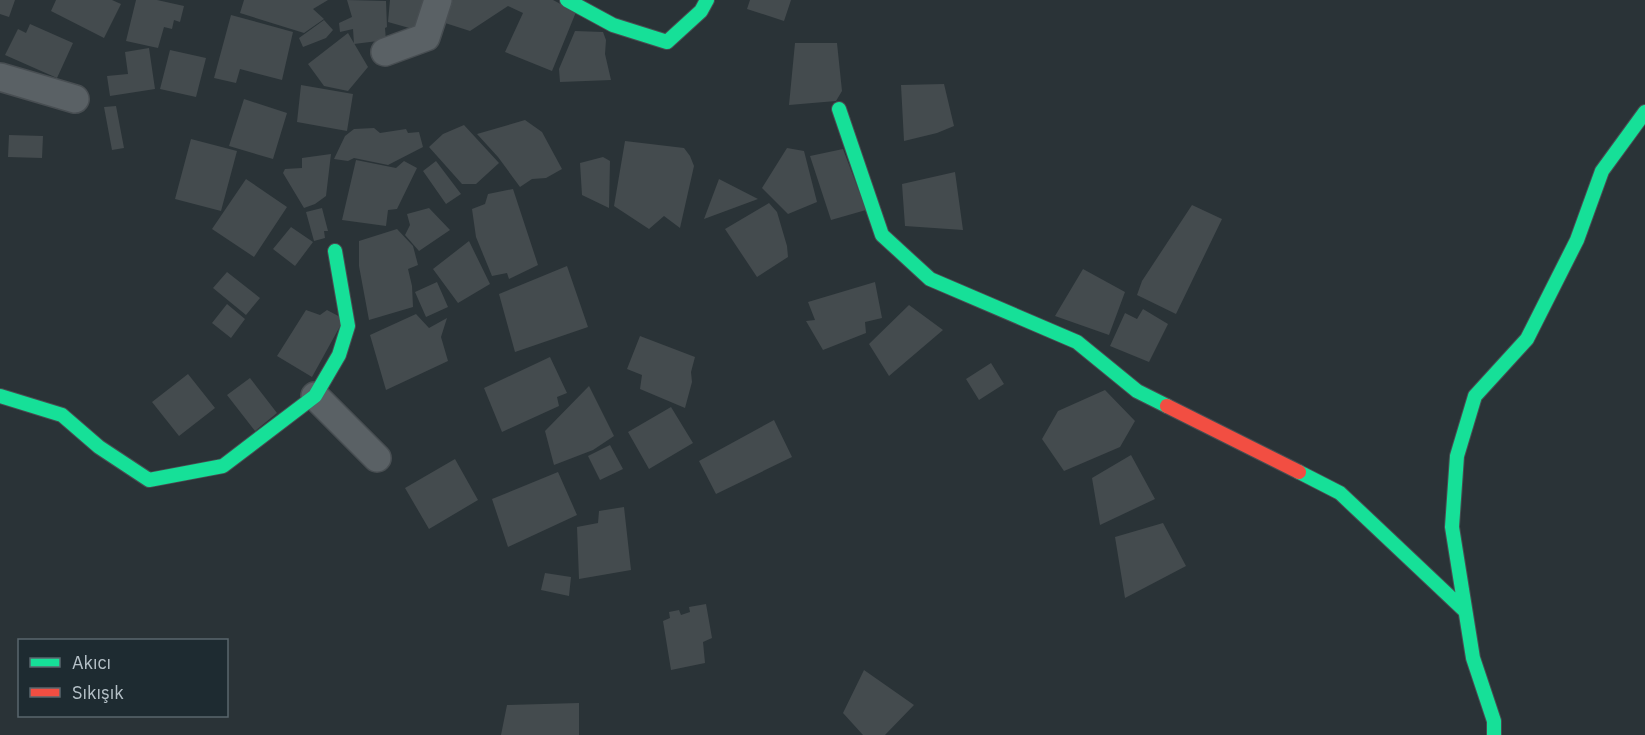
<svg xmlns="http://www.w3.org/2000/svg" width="1645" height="735" font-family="'IBM Plex Sans',sans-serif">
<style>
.building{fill:#444b4e}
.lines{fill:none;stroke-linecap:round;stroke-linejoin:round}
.street-casing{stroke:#484e52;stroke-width:30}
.fast-casing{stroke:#484e52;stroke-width:16}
.jam-casing{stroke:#484e52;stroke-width:16}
.street{stroke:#5a6165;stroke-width:27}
.fast{stroke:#16e098;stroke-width:14}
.jam{stroke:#f24e42;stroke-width:14}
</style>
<rect width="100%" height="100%" fill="#2a3337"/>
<!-- building -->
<path class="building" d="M0,0H15L9,17L0,14Z
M56,0H112L121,4L104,38L51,11Z
M136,0H157L184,6L180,22L174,20L172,29L164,27L158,48L126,41Z
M244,0H328L313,9L324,19L304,33L240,13Z
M347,0L386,1L387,27L385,28L386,40L354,44L353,29L340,32L339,23L352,17Z
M390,0H429L420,31L388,22Z
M449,0H553L576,12L552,71L505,52L523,13L508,6L470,31L442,22Z
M750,0H791L784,21L747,9Z
M231,15L293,32L282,80L240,69L236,83L214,78Z
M324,20L333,30L326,38L303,47L299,38Z
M30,24L73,43L57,78L5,55L18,29L26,33Z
M575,31L603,32L606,40L605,54L611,80L560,82L559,69Z
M348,33L368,67L348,91L324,86L308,64Z
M795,43H837L842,91L836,101L789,105Z
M149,48L155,89L110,96L107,76L128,74L125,52Z
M170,50L206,58L196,97L160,89Z
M944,84L954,126L937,133L904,141L901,85Z
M301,85L353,94L347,131L297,122Z
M244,99L287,113L273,159L229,146Z
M116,106L124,148L112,150L104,107Z
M525,120L542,132L562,169L546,178L532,179L520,187L498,157L477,134Z
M464,125L499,163L476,184H462L429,147L443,134Z
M374,128L380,133L406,129L408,133L419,132L423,147L388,165L354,158L348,161L334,159L345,136L354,129Z
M9,135L43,136L42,158L8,157Z
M191,139L237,151L221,211L175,199Z
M625,141L684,148L690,156L694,166L680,228L664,216L649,229L614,206Z
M787,148L804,151L817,202L788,214L762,188Z
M843,149L866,210L831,220L810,156Z
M331,154L326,196L315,204L304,208L283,173L285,169L302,168V158Z
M603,157L610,161L609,208L582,195L580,163Z
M356,160L396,168L404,161L417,168L397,209L388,210L386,226L342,220Z
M436,161L461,194L446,204L423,171Z
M955,172L963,230L905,226L902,184Z
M246,179L287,207L254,257L212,229Z
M719,179L758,199L704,219Z
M513,189L538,265L509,279L507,273L492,276L476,237L472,209L485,204L488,194Z
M769,203L777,212L787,246L788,257L757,277L725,229Z
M1192,205L1222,219L1176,314L1137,295L1142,281Z
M322,208L328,231H324L325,238L314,241L306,212Z
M429,208L450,230L419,251L405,235L410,225L407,214Z
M291,227L313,242L295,266L273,249Z
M397,229L413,246L418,265L408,269L412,286L413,307L369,320L359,266V241Z
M469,241L490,284L458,303L433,269Z
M567,266L588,327L515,352L499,294Z
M1083,269L1125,292L1109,335L1055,316Z
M227,272L260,298L246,315L213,288Z
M437,282L448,307L426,317L415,292Z
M875,282L882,318L865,322L866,333L823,350L806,321L815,320L808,302Z
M227,304L245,319L231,338L212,323Z
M909,305L943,330L889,376L869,344Z
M1143,309L1168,324L1149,362L1110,346L1125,313L1137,319Z
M306,310L320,315L327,310L344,319L312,377L277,356Z
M416,314L429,328L447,318L441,337L448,361L386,390L370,335Z
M640,336L695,357L691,372L692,382L685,408L640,389L642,375L627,369Z
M550,357L567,393L557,397L559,406L502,432L484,388Z
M991,363L1004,384L979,400L966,379Z
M188,374L215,408L179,436L152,402Z
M250,378L277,413L255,431L227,395Z
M589,386L614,436L593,450L554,465L545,431Z
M1105,390L1135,421L1120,447L1064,471L1042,439L1058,411Z
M671,407L693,443L649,469L628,432Z
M774,420L792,457L716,494L699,461Z
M610,445L623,469L600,480L588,456Z
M1131,455L1155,499L1100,525L1092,478Z
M455,459L478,500L429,529L405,488Z
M558,472L577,515L508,547L492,499Z
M624,507L631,570L579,579L577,527L598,523L599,511Z
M1163,523L1186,566L1125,598L1115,537Z
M545,573L571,577L569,596L541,590Z
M706,604L712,638L703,642L705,663L671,670L663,621L670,618L669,612L679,610L681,615L690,612L689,607Z
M864,670L914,705L885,735H863L843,713Z
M579,703V735H501L507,705Z"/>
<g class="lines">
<!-- street casing -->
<g class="street-casing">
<path id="street" d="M385,52L426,37L438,0
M0,77L75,99
M315,396L377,458"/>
</g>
<!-- fast casing -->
<g class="fast-casing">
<path id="fast" d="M567,0L613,25L667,42L701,11L707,0
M839,109L882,235L930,279L1077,342L1137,391L1167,406
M0,396L62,415L99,447L149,480L223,466L315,396L339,355L348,326L335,251
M1299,472L1340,493L1465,611
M1494,735V721L1473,658L1452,527L1457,456L1475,396L1527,339L1577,240L1602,171L1645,112"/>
</g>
<!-- jam casing -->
<g class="jam-casing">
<path id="jam" d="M1167,406L1299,472"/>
</g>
<!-- street -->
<use href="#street" class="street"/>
<!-- fast -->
<use href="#fast" class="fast"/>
<!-- jam -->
<use href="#jam" class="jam"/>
</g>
<!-- legend -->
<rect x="18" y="639" width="210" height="78" fill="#1e2b31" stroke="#5a676d" stroke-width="1.5"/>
<rect x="30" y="658" width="30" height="9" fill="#16e098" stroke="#5a676d" stroke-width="1.5"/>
<text x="72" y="669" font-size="18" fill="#b5c0c7">Akıcı</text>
<rect x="30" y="688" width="30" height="9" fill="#f24e42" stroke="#5a676d" stroke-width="1.5"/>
<text x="72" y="699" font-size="18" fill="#b5c0c7">Sıkışık</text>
</svg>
